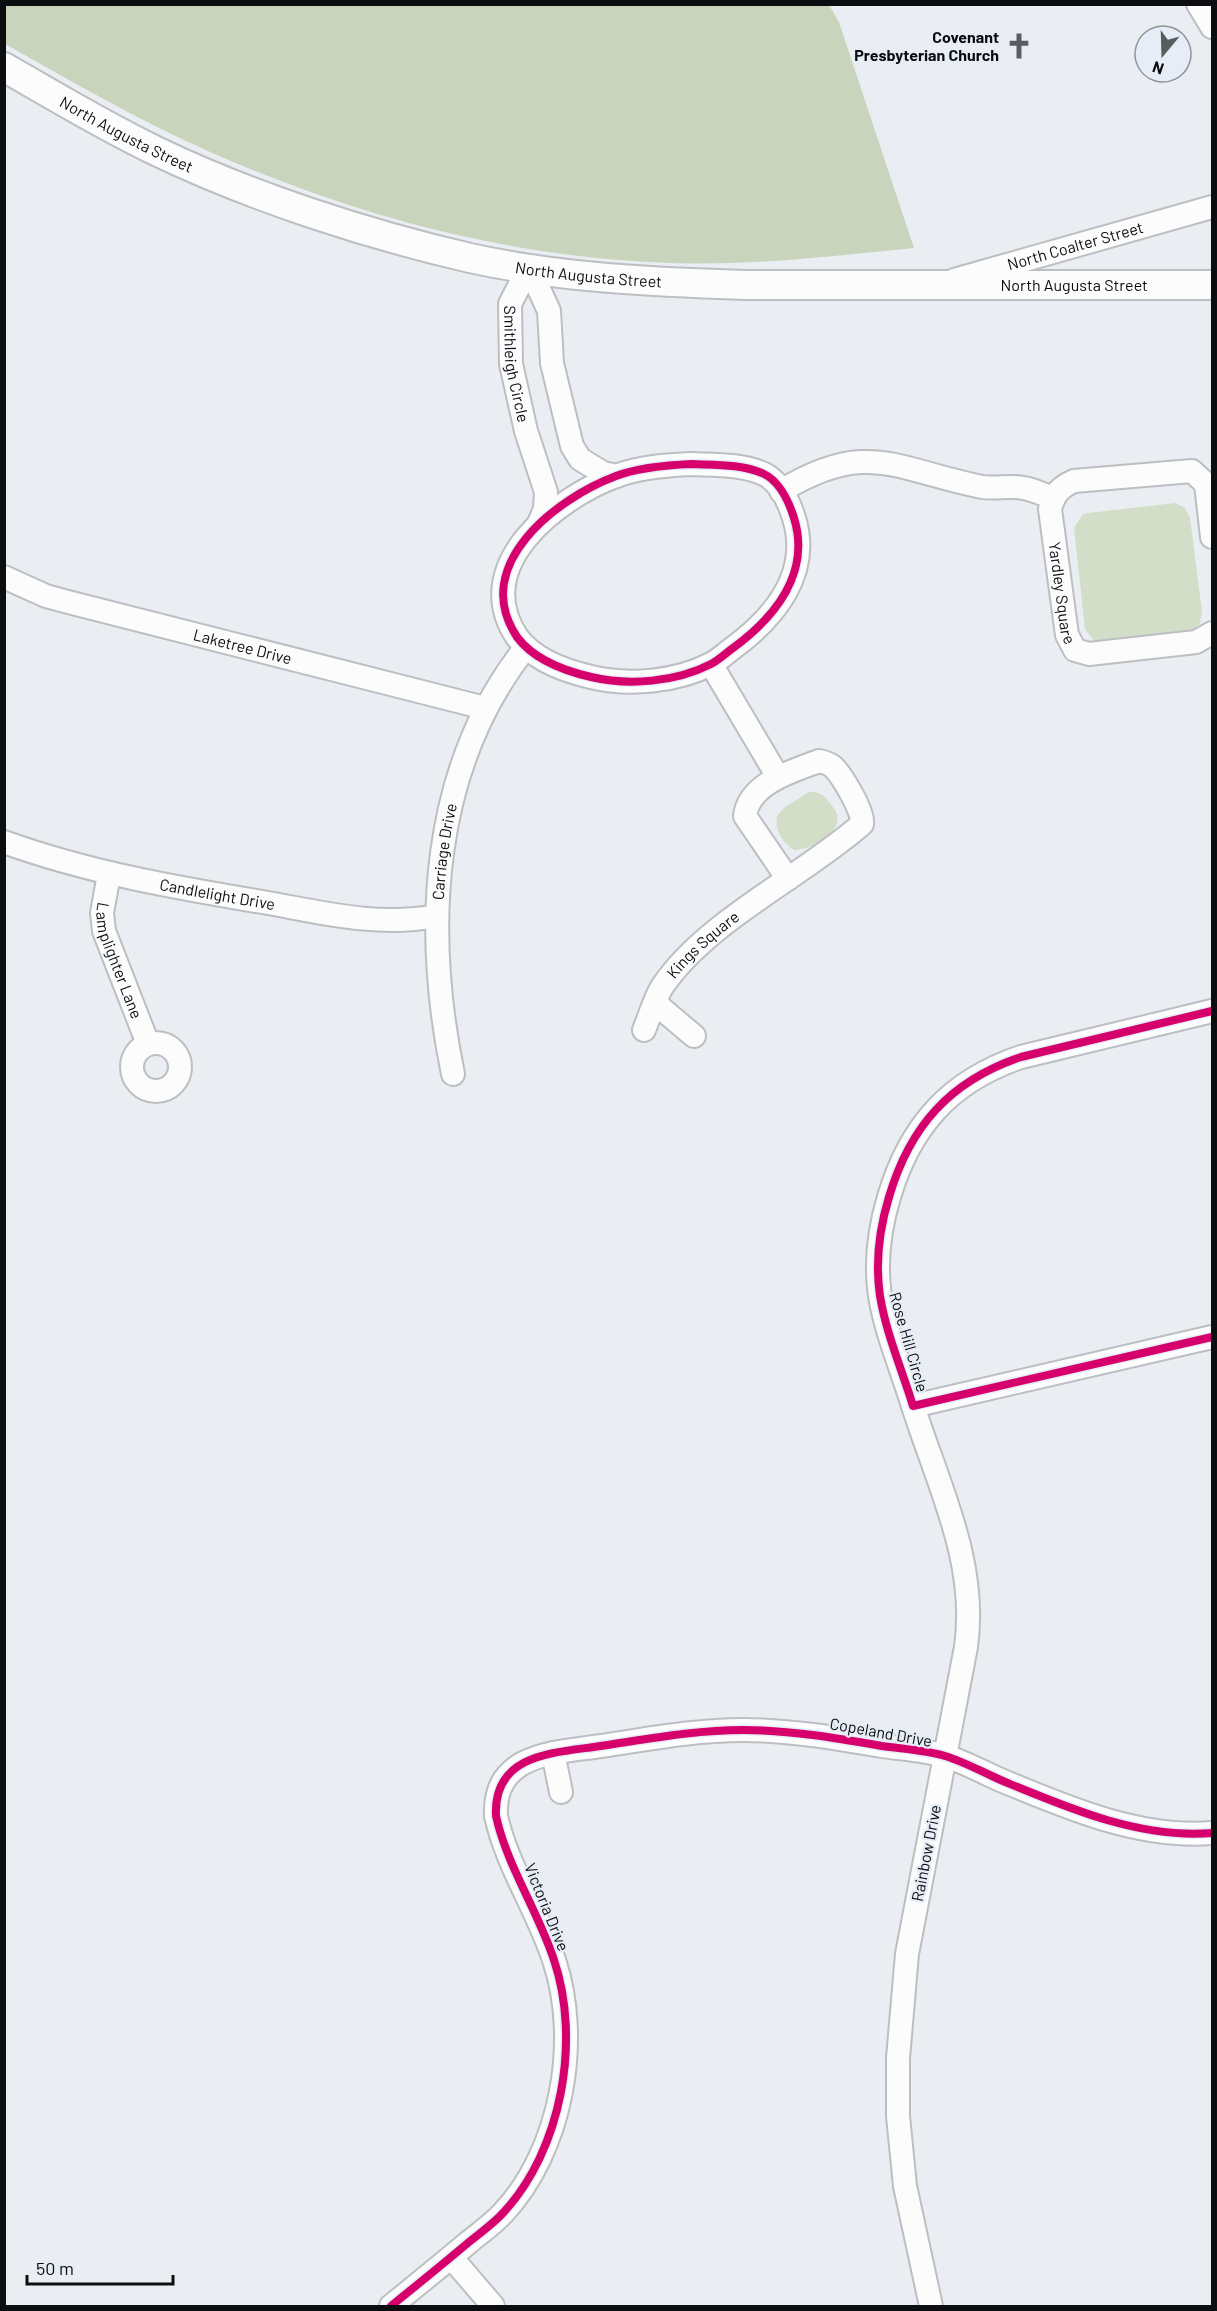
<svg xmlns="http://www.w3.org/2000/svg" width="1217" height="2311" font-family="Barlow,sans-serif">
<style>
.green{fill:#d3dec8}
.forest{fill:#c9d4bd}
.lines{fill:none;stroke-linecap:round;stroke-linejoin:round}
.minor-casing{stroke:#bcbfc2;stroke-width:26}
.major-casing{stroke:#bcbfc2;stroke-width:32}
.minor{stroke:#fcfcfd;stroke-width:22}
.major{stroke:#fcfcfd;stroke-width:28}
.cycleway-casing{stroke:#e7edf6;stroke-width:11}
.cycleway{stroke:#d6006c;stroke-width:8}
.labels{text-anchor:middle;stroke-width:4.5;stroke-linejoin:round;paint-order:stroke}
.poi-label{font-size:16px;font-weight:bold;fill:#0b0d10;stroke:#e7edf6;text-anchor:end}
.street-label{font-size:16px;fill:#0b0d10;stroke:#e7edf6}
</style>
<rect width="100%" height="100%" fill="#eaeef2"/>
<!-- green -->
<path class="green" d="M1175,503L1185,508L1190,518L1202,611L1200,624L1189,633L1106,643L1094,641L1085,629L1074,528L1083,514L1088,513Z
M809,792C819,792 823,794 829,802C831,805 836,810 837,814C843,833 809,851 794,850C783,843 774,830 777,816L785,807Z"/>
<!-- forest -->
<path class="forest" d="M5,4L829,5L839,22L914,248C833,256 752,266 670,263C508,257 356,217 208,151C138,120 71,81 5,44Z"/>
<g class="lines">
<!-- minor casing -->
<g class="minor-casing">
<g id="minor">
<path d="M1198,4L1212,27"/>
<path id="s1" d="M529,267L510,304L511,364L526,431L546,492L545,509L539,523"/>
<path d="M529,267L549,311L552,363L572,446L580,459L603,473L617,476"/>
<path id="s2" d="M954,280L1212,207"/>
<path d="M692,464C715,465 743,464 764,474C780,482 789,502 794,518C811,573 775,617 733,648C726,653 719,660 711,664C676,682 629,686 591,677C565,671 534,660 517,637C469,565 557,498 616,476C640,467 667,465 692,464Z"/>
<path d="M781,491C867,439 894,469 982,487C996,489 1010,485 1023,488C1033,489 1044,495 1053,498"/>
<path id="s3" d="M1212,537L1206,484L1192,471L1074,481C1060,487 1054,494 1050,509L1067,635L1075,650L1089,654L1196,642L1212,633"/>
<path id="s4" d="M4,577L46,596L68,602L485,708"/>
<path d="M711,664L778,777"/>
<path id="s5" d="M4,842C90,873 178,888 268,903C324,913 379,927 436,916"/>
<path id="s6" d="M109,874L102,913L104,931L148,1044"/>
<path d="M655,1003L694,1036"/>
<path d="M1212,1011L1021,1057C950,1081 910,1126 889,1197C879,1230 875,1262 880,1296C886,1333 902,1370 913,1406L1212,1337"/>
<path id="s7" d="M644,1030C650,1016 654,1000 662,987C705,922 803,876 862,824C865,814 841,773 832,766C828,763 823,762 819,761C793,771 749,783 745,816L788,879"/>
<circle cx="156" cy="1067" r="24"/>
<path id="s8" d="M453,1074C423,929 430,768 526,647"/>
<path d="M913,1406C938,1485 978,1562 966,1647L907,1954L898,2058V2116L905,2186L931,2306"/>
<path d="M553,1753L561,1792"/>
<path d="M451,2257L493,2306"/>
<path d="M391,2306C417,2285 443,2264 469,2242C480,2233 493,2224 503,2213C562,2150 581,2040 554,1960C538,1911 507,1866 496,1816C493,1756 549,1753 594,1747C643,1740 693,1730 743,1730C790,1730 836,1738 882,1746C903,1749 925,1750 945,1756C965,1762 984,1773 1003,1781C1068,1808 1140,1839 1212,1833"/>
</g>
</g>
<!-- major casing -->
<g class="major-casing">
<g id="major">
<path id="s9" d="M4,67C54,96 104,126 156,151C252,197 366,234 470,258C560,278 654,282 746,285H1212"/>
</g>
</g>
<!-- minor -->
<use href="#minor" class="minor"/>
<!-- major -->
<use href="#major" class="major"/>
<!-- cycleway casing -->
<g class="cycleway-casing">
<path id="cycleway" d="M692,464C715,465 743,464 764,474C780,482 789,502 794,518C811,573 775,617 733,648C726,653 719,660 711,664C676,682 629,686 591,677C565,671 534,660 517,637C469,565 557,498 616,476C640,467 667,465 692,464Z
M1212,1011L1021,1057C950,1081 910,1126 889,1197C879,1230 875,1262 880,1296C886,1333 902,1370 913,1406L1212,1337
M391,2306C417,2285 443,2264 469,2242C480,2233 493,2224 503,2213C562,2150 581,2040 554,1960C538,1911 507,1866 496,1816C493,1756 549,1753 594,1747C643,1740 693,1730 743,1730C790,1730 836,1738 882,1746C903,1749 925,1750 945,1756C965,1762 984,1773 1003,1781C1068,1808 1140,1839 1212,1833"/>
</g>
<!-- cycleway -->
<use href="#cycleway" class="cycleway"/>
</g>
<!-- icons -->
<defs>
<g id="church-bare" transform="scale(2.07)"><path d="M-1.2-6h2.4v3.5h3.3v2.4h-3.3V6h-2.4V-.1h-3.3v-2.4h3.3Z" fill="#595c5f" stroke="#e7edf6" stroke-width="2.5" paint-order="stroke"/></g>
</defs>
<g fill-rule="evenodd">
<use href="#church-bare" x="1019" y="46"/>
</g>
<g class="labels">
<!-- poi labels -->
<g class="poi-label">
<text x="999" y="43">Covenant<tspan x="999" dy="18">Presbyterian Church</tspan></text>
</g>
<!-- street labels -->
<g class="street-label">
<text dy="6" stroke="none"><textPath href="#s9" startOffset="140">North Augusta Street</textPath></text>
<text dy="6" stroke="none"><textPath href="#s2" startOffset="126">North Coalter Street</textPath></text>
<text dy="6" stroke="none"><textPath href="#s9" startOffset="626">North Augusta Street</textPath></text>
<text dy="6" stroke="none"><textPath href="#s9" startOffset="1112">North Augusta Street</textPath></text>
<text dy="6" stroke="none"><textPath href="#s1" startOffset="102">Smithleigh Circle</textPath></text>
<text dy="6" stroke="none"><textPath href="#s3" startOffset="314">Yardley Square</textPath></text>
<text dy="6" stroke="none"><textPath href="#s4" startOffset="249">Laketree Drive</textPath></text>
<text dy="6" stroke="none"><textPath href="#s8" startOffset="224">Carriage Drive</textPath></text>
<text dy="6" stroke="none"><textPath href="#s5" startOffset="220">Candlelight Drive</textPath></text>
<text dy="6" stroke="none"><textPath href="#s7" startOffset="106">Kings Square</textPath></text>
<text dy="6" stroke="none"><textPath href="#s6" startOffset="90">Lamplighter Lane</textPath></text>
<text transform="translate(909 1342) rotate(74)" y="6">Rose Hill Circle</text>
<text transform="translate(881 1732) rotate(10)" y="6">Copeland Drive</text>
<text transform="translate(926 1853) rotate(-79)" y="6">Rainbow Drive</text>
<text transform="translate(547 1907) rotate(68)" y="6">Victoria Drive</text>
</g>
</g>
<!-- border -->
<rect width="1217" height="2311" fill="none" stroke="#0b0d10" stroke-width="12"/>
<!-- north arrow -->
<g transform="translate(1163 54) rotate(199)"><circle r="28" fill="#e7edf6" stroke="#8f939a" stroke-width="1.5"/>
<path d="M0-4.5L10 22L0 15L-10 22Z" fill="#595c5f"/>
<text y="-9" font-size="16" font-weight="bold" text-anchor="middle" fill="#0b0d10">N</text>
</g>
<!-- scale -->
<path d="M27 2275v9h146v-9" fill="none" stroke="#0b0d10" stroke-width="3"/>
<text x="36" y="2275" font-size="18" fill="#0b0d10" stroke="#e7edf6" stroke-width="4.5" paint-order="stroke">50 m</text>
</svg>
